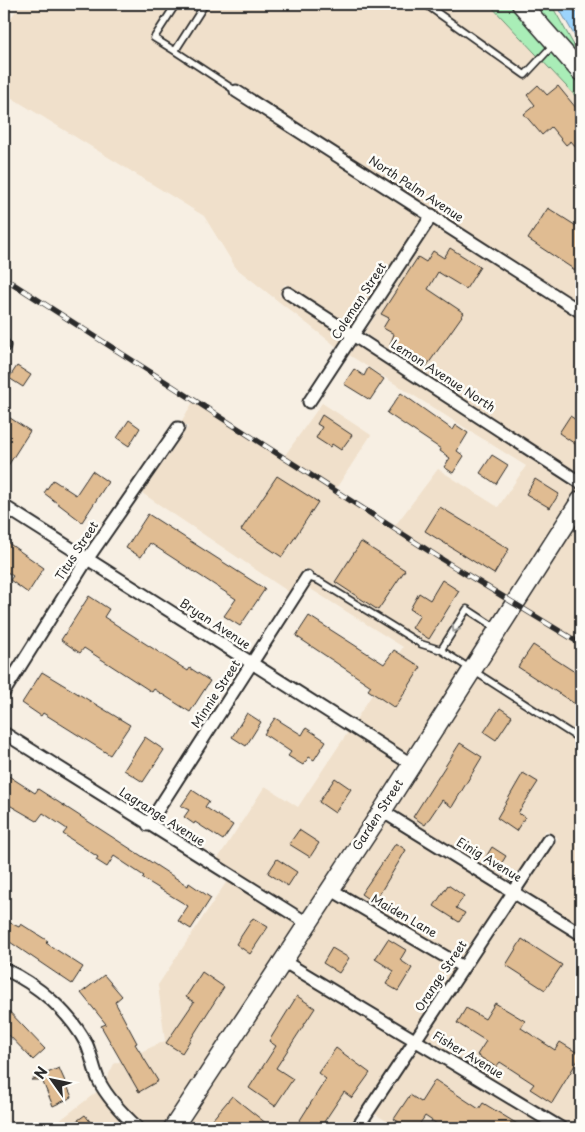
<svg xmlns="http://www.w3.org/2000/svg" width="585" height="1132" font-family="'Playpen Sans',sans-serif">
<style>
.built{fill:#f0e0cb}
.green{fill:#a9edb7;stroke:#6a8c71}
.water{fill:#9cd4fc;stroke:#6f90a8}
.building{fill:#e0bc92;stroke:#2b2b2b}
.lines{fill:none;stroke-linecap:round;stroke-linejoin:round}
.lane-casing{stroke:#2b2b2b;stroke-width:9}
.street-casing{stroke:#2b2b2b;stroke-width:15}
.primary-casing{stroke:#2b2b2b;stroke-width:21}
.lane{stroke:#fdfcf7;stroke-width:5.5}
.street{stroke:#fdfcf7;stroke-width:11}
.primary{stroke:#fdfcf7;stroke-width:18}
.rail-casing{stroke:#2b2b2b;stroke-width:5.5}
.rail{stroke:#fdfcf7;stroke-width:4;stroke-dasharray:11;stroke-linecap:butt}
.oneway{stroke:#9e9e9b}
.labels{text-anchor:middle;stroke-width:5;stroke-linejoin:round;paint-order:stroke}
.street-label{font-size:12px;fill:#2b2b2b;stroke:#fdfcf7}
</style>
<rect width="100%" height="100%" fill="#f7efe3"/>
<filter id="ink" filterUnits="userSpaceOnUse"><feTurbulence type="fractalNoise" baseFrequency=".02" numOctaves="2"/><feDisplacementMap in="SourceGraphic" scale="10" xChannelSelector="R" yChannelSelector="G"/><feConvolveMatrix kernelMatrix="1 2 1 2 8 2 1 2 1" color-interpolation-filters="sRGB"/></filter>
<g filter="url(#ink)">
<!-- built -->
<path class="built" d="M21,4H489L581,102V304L233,81L227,92L423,216L351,326L285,284L279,295L344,336L337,347L236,268L204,216L4,93V27Z
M435,224L581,320V476L364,333Z
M356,344L579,490L408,755L355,721L403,647L309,588L317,576L305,568L289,592L142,493L188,427L181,422L193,402L283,458L322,403L371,435L335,490L394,527L438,469L498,507L526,466L349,355Z
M581,514V926L524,890L558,838L546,830L512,882L391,809Z
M348,732L401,766L305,913L217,860L265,786L298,807Z
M384,820L505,893L461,958L340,887Z
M227,881L297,924L164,1128H147L127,1109L106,1080L114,1064L165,1041L158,985Z
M333,898L454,969L413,1030L293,959Z
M517,900L581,942V1128H574L425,1038Z
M286,970L406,1041L348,1128H182Z
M418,1049L549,1128H398L375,1114Z
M98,1091L116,1116L129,1128H50Z"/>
<!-- green -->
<path class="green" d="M489,4H511L581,83V102Z
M530,4H551L581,58V63Z"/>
<!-- water -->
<path class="water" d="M557,5L581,13V47Z"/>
<!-- building -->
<path class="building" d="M538,85L547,95L558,86L581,114V153L571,141L566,145L551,127L542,135L524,114L535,105L527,95Z
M548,208L581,229V274L528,239Z
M450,248L480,267L466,289L438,272L428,289L464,313L426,367L390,345L394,334L383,328L389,318L381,314L418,257L426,262L433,251L444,258Z
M17,366L31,375L23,387L9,378Z
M368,368L384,379L370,400L344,384L354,369L364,376Z
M401,393L453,430L456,425L468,433L457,451L464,456L453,473L444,467L450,458L440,451L441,449L387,413Z
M4,414L30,431L4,472Z
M322,415L352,435L341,450L332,444L330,447L316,438L322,427L317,424Z
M570,416L581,423V448L559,433Z
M129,420L140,428L129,446L117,438Z
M492,455L508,465L496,484L480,473Z
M92,471L108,482L82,522L44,493L53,480L76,495Z
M277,476L318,502L282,557L241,530Z
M535,479L559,494L550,508L526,494Z
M440,507L509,549L494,574L425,531Z
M148,514L265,589L240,626L224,616L236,599L150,543L141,557L126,548Z
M4,540L44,568L28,593L10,580L13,576L4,570Z
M361,542L405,570L378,610L335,582Z
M442,580L459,591L429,639L412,628L420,615L410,609L419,593L430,600Z
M89,596L109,609L104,617L188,671L190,668L210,681L190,712L154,689L152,692L84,648L80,653L61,640Z
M309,616L384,664L394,650L421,667L395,708L368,690L371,686L296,636Z
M533,645L581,676V695L575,704L518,667Z
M42,672L130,725L110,755L43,713L41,716L22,703Z
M500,708L512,716L496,740L484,732Z
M247,713L261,722L246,746L232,737Z
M275,718L302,735L306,728L326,741L314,760L309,757L303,765L288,756L291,752L264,734Z
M145,737L164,750L143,782L124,770Z
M460,743L482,757L452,807L442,800L425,825L413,817Z
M4,773L35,793L38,789L188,886L189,883L211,898L191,929L178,921L188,906L142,878L144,876L114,856L107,867L96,860L98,857L63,834L67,829L43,813L37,821L4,802Z
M523,773L538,782L518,813L525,817L516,831L497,818Z
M335,778L351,789L335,813L319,802Z
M192,790L209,801L205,807L233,825L223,840L195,822L194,824L184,817L189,810L181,806Z
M299,830L319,843L310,857L289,844Z
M396,843L406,850L374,903L361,894Z
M492,847L506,856L498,869L484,860Z
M277,859L297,872L288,886L268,873Z
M448,885L464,896L456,908L465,913L459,922L434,906Z
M253,918L268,927L250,954L236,944Z
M4,920L19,927L21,924L48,941L46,943L83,967L72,984L4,938Z
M388,939L406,950L400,960L412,968L398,991L386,984L394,971L375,959Z
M522,939L562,965L545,990L506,965Z
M332,948L349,958L339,973L323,963Z
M202,972L224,987L182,1053L166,1043L194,1002L186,997Z
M104,975L122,996L115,1002L137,1043L135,1044L158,1081L139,1092L101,1026L106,1024L81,993Z
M297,996L315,1008L276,1068L293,1079L275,1106L249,1088L276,1046L269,1041Z
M495,1003L525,1021L521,1028L555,1050L560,1042L581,1055L552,1103L530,1089L534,1084L500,1062L496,1067L477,1055L486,1041L457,1023L466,1008L485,1019Z
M4,1006L45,1049L33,1060L4,1030Z
M336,1048L370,1073L352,1098L344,1092L320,1128H295L326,1079L318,1073Z
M59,1068L72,1097L53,1106L42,1080H31Z
M435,1080L479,1109L483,1103L524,1128H443L425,1116L417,1128H409L394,1119L410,1095L421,1102Z
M232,1096L272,1128H222L212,1120Z
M85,1115L95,1128H67Z"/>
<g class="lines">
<!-- lane casing -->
<g class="lane-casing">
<path id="lane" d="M205,4L175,51L236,91
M429,4L428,6L525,75L554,44
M175,51L154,38L176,4
M307,577L319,581L421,644L441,650L581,740
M441,650L467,609L496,628"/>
</g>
<!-- street casing -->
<g class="street-casing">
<path id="street" d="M236,91L581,312
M288,293L581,483
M4,346V345
M309,402L432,215
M4,506L411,764
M4,692L88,558L178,428
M4,733L307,923
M382,811L581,934
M148,825L307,577
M330,889L463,967
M283,961L561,1128
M4,969C37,984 70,1012 87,1045C92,1057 94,1070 99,1081C108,1099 124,1115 138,1128
M357,1128L548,840"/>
</g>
<!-- primary casing -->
<g class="primary-casing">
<path id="primary" d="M521,4L581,72
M173,1128L382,811L581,500"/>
</g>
<!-- lane -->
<use href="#lane" class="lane"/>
<!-- street -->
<use href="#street" class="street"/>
<!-- primary -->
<use href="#primary" class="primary"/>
<!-- rail casing -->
<g class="rail-casing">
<path id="rail" d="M4,278L443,560L581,644"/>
</g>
<!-- rail -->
<use href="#rail" class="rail"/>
</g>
<!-- one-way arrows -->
<defs><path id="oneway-chevron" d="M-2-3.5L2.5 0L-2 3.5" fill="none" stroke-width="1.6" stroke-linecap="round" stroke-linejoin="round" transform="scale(1.25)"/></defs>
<use class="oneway" href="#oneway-chevron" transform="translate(455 629) rotate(123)"/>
</g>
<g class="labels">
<!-- street labels -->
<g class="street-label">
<text transform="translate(416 189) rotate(33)" y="4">North Palm Avenue</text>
<text transform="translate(359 301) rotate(-57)" y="4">Coleman Street</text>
<text transform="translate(443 376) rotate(33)" y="4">Lemon Avenue North</text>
<text transform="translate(77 551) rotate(-57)" y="4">Titus Street</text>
<text transform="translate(215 624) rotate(33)" y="4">Bryan Avenue</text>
<text transform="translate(216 694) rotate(-57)" y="4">Minnie Street</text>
<text transform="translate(378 815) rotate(-57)" y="4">Garden Street</text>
<text transform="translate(162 817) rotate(32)" y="4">Lagrange Avenue</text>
<text transform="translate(489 860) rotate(31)" y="4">Einig Avenue</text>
<text transform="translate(404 916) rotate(30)" y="4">Maiden Lane</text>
<text transform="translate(441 976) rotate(-56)" y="4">Orange Street</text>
<text transform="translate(468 1055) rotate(31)" y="4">Fisher Avenue</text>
</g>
</g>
<!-- margin -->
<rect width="585" height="1132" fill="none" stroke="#fdfcf7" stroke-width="20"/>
<rect x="10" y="10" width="565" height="1112" fill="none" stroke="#2b2b2b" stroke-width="2" filter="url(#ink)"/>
<!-- north arrow -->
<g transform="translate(52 1080) rotate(303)" stroke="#fdfcf7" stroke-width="4" paint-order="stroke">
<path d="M0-4L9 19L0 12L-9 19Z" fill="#2b2b2b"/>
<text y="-8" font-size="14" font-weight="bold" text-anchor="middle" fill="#2b2b2b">N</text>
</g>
</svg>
